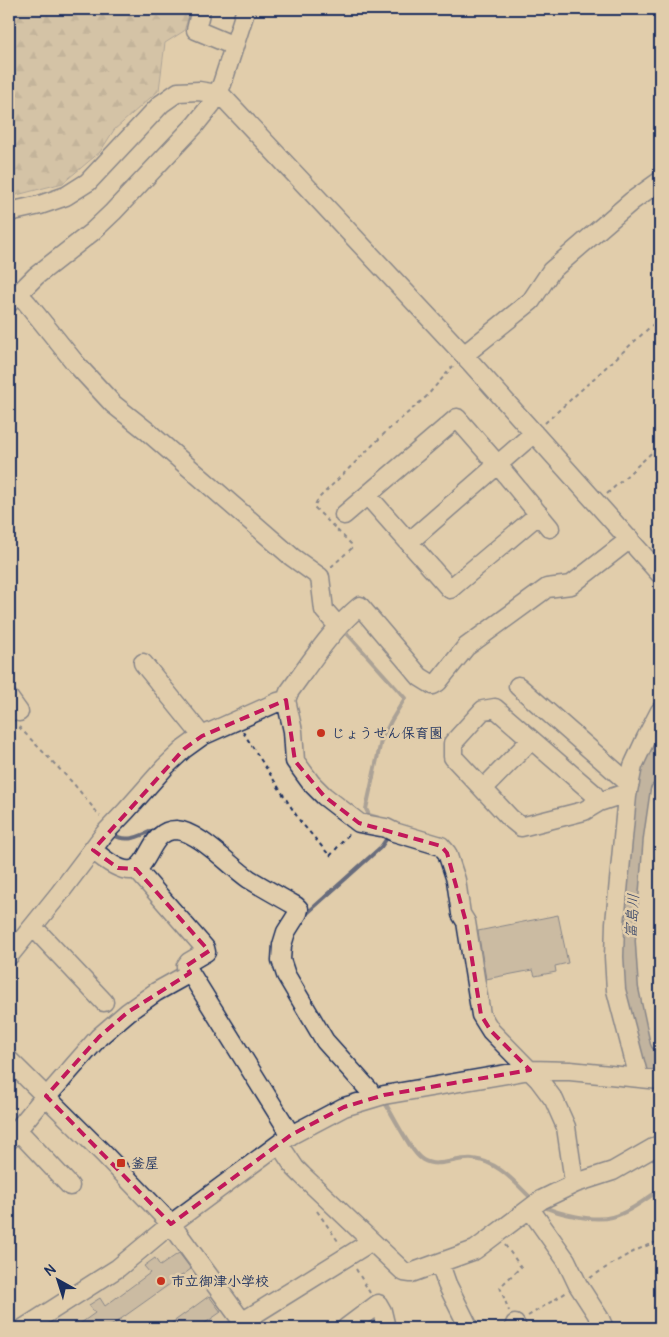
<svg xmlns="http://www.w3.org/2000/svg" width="669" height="1337" font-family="Pangolin,'Klee One',sans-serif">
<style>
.built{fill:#d2c1a5}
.forest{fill:url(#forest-firs);stroke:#70727f}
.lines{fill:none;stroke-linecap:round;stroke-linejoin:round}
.stream{stroke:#686c7c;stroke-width:4}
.river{stroke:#9b9590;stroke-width:21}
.building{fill:#b0a598;stroke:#1b2f5e}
.minor-casing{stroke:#1b2f5e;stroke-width:21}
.path{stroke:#1b2f5e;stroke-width:2;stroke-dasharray:4 4;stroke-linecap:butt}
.minor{stroke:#e1cdab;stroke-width:18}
.marked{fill:none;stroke:#c2185b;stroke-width:4;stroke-dasharray:10 6;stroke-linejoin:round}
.poi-dot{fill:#c8321e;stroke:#e1cdab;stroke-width:2}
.labels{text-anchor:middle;stroke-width:5;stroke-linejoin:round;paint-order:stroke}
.poi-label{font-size:14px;font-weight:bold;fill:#1b2f5e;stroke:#e1cdab;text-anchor:start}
.water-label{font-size:15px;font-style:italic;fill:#2e3e66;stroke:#e1cdab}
</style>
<defs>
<pattern id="forest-firs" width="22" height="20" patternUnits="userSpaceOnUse" patternTransform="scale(1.25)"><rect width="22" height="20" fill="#c4b6a0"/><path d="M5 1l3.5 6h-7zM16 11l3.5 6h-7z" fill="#9e9486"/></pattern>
</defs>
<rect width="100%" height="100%" fill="#e1cdab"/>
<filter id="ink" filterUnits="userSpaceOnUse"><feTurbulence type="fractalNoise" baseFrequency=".02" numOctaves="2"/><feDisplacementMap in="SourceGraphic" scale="10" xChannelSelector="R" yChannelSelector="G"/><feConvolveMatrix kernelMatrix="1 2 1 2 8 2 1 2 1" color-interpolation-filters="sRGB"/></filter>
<g filter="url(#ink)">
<!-- built -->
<path class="built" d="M174,1239L239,1328H45L127,1275L169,1242Z"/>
<!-- forest -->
<path class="forest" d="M9,9H191L184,31L165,43L159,90L114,130L100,152L63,183L9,197Z"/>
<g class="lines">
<!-- stream -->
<path class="stream" d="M343,629L405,698L391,721L381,741L366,809L369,815L379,818
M114,835C129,844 144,834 158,828
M304,916L381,847L389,835
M383,1100C393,1114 410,1152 423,1160C438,1169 457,1157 473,1159C498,1161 515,1183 532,1199
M542,1206C559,1214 593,1222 612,1217C629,1213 645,1199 660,1190"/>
<!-- river -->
<path class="river" d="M660,751L653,766L643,807L629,935L632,978L647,1051L660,1080"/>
</g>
<!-- building -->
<path class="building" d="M558,915L568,963L555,966L556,972L535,976L533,970L486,979L478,931Z
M179,1253L191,1269L108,1328H74L95,1313L89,1305L100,1298L105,1306L150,1273L144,1266L155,1258L160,1266Z
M209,1296L221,1312L198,1328H165Z"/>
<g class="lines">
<!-- minor casing -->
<g class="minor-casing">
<path id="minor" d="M201,9L196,30L227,43L235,44
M9,212L40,205L66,196L88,182L161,104L178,92L199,91L217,94L223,97L464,355L660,574
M18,293L27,303L76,364L113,404L147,431L292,557L320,577L324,610L338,626
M9,303L36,276L92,232L113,212L195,125L211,105L222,84L246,9
M464,355L531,301L551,271L632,201L660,181
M367,495L450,589L539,514
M344,515L457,418L498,465L550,528
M409,542L534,433
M143,663L202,736
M518,686L625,780L630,783
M9,698L19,712
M531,740L483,789L510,818L521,827L584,811L599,802L623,794L627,796
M483,789L453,757V743L483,710L495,708L593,793L599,802
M660,791L653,839L645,941L648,986L660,1042
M93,850C157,905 138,830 176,830C198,831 230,866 249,879C264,888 280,897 296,906L299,909L298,913L286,932L282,945L281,960L286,975L325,1041L369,1090L371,1098
M136,869L205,948L206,952L189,962L186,966L291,1135
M32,928L38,932L104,1002
M9,956L59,894L105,833L126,811L165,767L184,749L202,736L278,702L286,700
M9,1060L103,1153L171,1224L247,1328
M639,1078L616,990L614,957L615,923L627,796L633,766L646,738L660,711
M15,1132L24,1137L70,1186
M9,1140L41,1101L51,1092L99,1037L128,1012L156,992L190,973
M279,1144L295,1168L302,1175L404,1272L411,1273L475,1250L541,1200L576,1183L613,1171L660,1144
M576,1183L573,1175L566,1127L554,1100L539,1080L491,1031L481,1015L466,922L461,914L456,880L447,853L441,846L394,832L386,828L359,823L324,796L311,783L295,761L293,731L286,700L289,692C311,662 331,630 360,606L420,677L433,685L438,682L466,647L547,588L571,585L630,539
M530,1209L566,1260L578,1285L600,1319L604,1328
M440,1264L447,1284L469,1328
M242,1322L364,1246L370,1240
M515,1324L517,1328
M24,1328L118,1268L171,1224L291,1135L344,1107L384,1095L530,1070L570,1071L660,1080
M346,1328L378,1304L382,1311L386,1328"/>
</g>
<!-- path -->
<path class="path" d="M545,423L660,318
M607,494L660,445
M331,567L352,548L351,544L314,507L318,499L388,430L426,397L453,366
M19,727L73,783L100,816
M243,732L300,821L330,856L349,834
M317,1211L340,1244
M505,1245L521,1267L500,1287L509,1311
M356,1269L370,1293
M590,1278C613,1263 634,1249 660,1241
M528,1316L567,1292"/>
<!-- minor -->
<use href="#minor" class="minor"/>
</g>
</g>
<!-- marked area -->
<path d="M0 0H669V1337H0ZM286,700L295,761L324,796L359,823L441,846L447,853L466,922L481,1015L491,1031L530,1070L384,1095L344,1107L291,1135L171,1224L46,1096L99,1037L128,1012L190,973L186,966L209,951L136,869L118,868L93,850L184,749L202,736Z" fill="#e1cdab" fill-opacity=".55" fill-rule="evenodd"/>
<path class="marked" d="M286,700L295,761L324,796L359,823L441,846L447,853L466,922L481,1015L491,1031L530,1070L384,1095L344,1107L291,1135L171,1224L46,1096L99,1037L128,1012L190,973L186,966L209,951L136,869L118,868L93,850L184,749L202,736Z"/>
<!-- markers -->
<g class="poi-dot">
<circle cx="321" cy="733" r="5"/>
<rect x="116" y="1158" width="10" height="10" rx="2.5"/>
<circle cx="161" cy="1281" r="5"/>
</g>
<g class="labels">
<!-- poi labels -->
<g class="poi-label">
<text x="331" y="738">じょうせん保育園</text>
<text x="131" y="1168">釜屋</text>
<text x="171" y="1286">市立御津小学校</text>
</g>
<!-- water labels -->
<g class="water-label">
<text transform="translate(632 916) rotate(-86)" y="5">富島川</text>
</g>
</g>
<!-- margin -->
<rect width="669" height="1337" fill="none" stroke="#e1cdab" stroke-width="30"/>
<rect x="15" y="15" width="639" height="1307" fill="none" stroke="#1b2f5e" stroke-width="2" filter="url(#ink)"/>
<!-- north arrow -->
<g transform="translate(58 1280) rotate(321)" stroke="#e1cdab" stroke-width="4" paint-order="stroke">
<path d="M0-4L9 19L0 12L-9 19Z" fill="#1b2f5e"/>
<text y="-8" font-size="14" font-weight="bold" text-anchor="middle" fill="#1b2f5e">N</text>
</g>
</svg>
